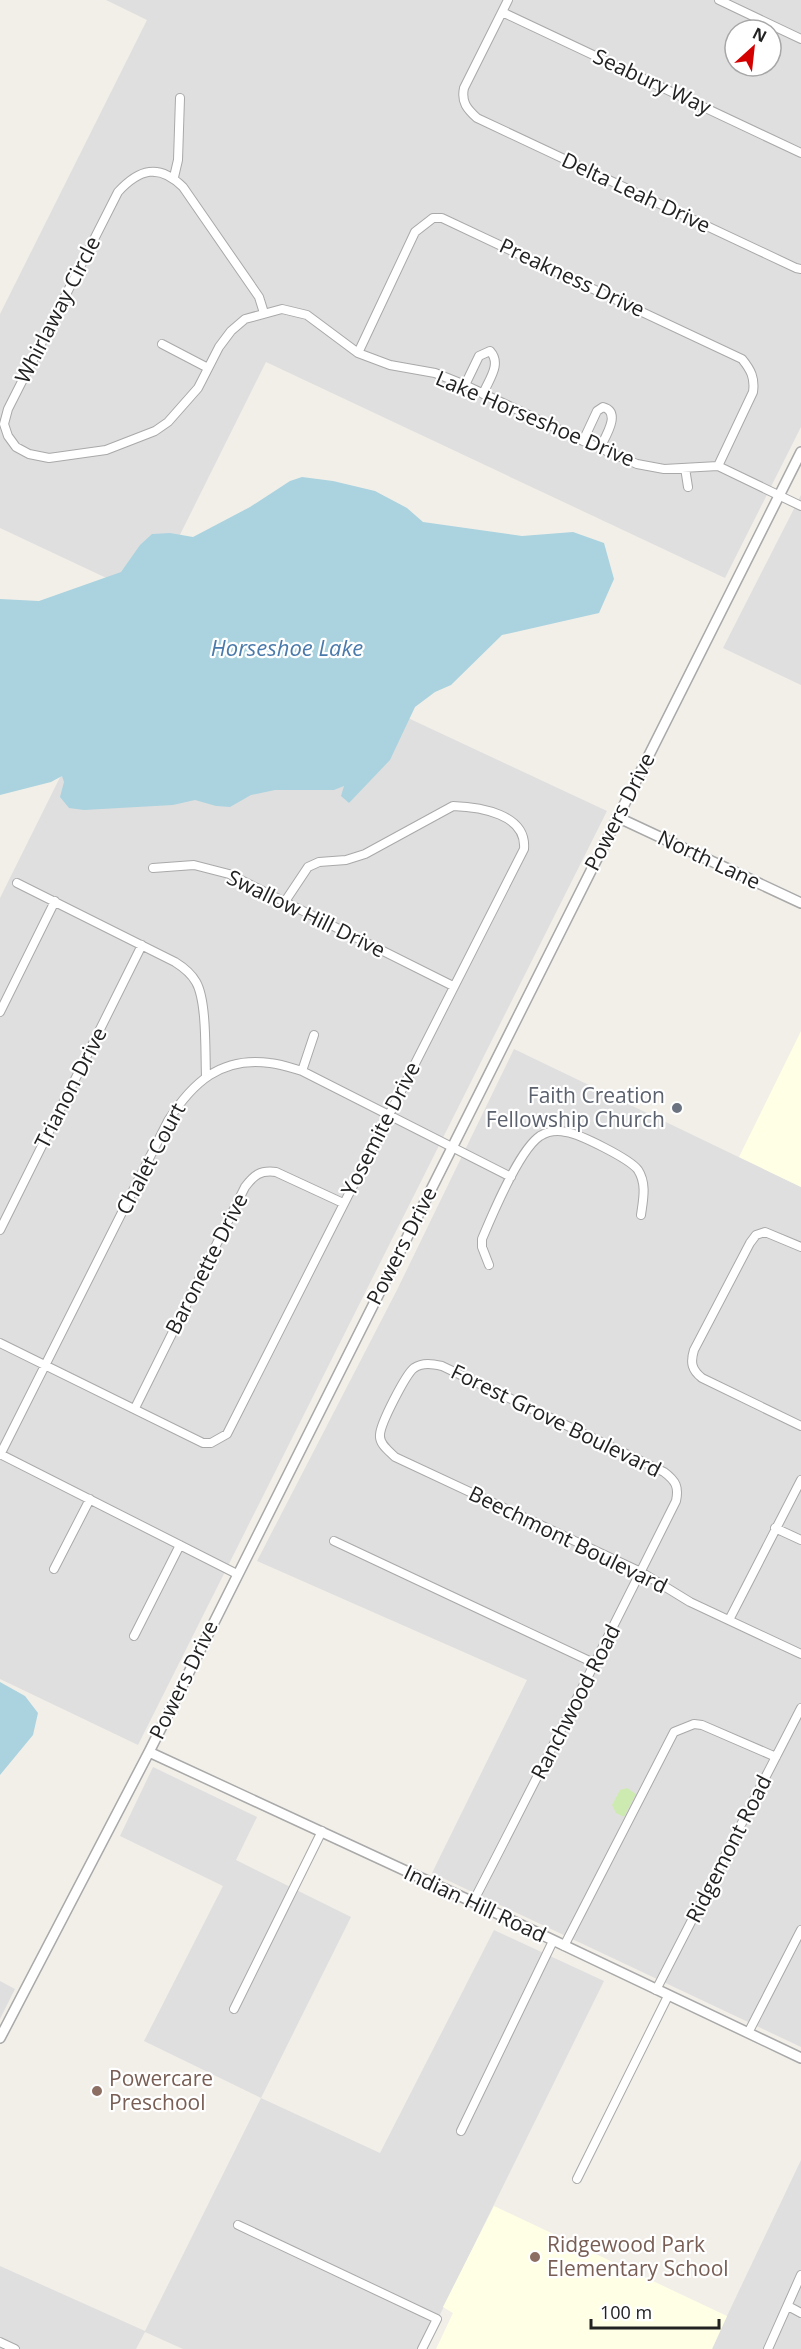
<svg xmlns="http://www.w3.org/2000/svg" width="801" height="2349" font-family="'Open Sans',sans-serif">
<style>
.residential{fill:#e0dfdf;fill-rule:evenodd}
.education{fill:#ffffe5}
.grass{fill:#cdebb0}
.water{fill:#aad3df}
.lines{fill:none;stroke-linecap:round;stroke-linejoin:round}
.minor-casing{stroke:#a9a9a9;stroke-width:10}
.tertiary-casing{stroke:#a9a9a9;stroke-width:12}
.minor{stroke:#fff;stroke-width:8}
.tertiary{stroke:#fff;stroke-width:9}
.worship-dot{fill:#6b7280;stroke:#fff;stroke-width:2}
.education-dot{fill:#8d6e63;stroke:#fff;stroke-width:2}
.labels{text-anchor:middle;stroke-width:4.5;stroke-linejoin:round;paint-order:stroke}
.street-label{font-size:21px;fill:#222;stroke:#fff}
.worship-label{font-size:21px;fill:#5b616d;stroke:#fff;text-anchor:end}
.education-label{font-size:21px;fill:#785e54;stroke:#fff;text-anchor:start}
.water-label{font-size:22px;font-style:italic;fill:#4a7aab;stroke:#fff}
</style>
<rect width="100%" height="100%" fill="#f2efe9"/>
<!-- residential -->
<path class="residential" d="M106,0H801V427L725,578L266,362L149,597L607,811L138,1745L0,1679V898L149,598L0,528V314L147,20ZM735,30H771V66H735Z
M801,495V685L723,648Z
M514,1049L801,1187V2047L432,1873L527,1680L257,1561L397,1290Z
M153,1767L257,1817L236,1860L351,1917L261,2098L380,2153L494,1930L604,1981L423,2349H183L145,2332L136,2349H0V2266L145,2331L261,2098L144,2041L223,1886L120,1836Z
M0,1981L15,1989L0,2019Z
M801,2160V2349H712L727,2316Z"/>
<!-- education -->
<path class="education" d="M801,1031V1187L739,1157Z
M494,2206L727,2316L712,2349H436L453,2313L443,2307Z"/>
<!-- grass -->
<path class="grass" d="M627,1788L636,1794L624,1817L616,1813L612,1805L620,1790Z"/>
<!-- water -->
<path class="water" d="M302,477L333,481L375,491L407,508L423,522L522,536L573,532L604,543L614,579L599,613L502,635L451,685L435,692L415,707L390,760L349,803L341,796L344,786L334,790H275L251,795L230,807L216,806L195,800L173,805L84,810L69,808L60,797L64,782L62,776L51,782L0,795V599L39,601L121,572L140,545L152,534L170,533L193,537L250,507L290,481Z
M0,1682L25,1696L38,1713L33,1735L0,1775Z"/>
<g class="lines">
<!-- minor casing -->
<g class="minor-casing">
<path id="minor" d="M508,0L464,88C461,102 467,109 477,118L796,268L801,269
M719,0L801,39
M502,12L801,153
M174,177L178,160L180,98
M264,313L259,297L183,187C159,163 139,169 118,192L8,409L4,424L8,436L16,447L29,454L49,458L106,450L155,431L168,422L198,388L219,347L231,331L245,319L282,309L307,315L358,353L390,365L435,373L465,385L583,441L637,464L664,469L718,466L801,506
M162,344L208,368
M358,353L415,232L433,218H442L742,359C751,370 755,378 753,392L718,466
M465,385L479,356L490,351C502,364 489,379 483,394
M583,441L597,411L603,407C622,412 605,437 600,448
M685,468L688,487
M153,868L194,865L229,874L453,986
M17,883L175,962C183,967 191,973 196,982C207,1001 205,1052 206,1076
M0,1012L55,901
M302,1071L314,1035
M0,1230L142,945
M801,1247L765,1232L756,1235L750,1243L694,1350C690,1363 692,1370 702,1378L801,1426
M489,1265L482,1247V1239C492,1215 519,1150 540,1136C548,1131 557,1130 566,1132C580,1134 630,1159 638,1170C647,1184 643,1200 641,1215
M0,1343L203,1443H211L227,1434L524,849C527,814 480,807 453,806L365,854L346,860L319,862L308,867L284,903
M135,1408L245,1187C254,1175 260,1170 276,1172L343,1203
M0,1454L237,1574
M0,1455L168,1121C192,1083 221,1056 270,1063C281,1064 292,1068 302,1071L511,1177
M775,1528L801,1540
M334,1541L596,1664
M54,1569L90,1499
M729,1620L801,1480
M134,1636L180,1545
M473,1902C542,1769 609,1635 676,1501C679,1487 676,1481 664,1472L442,1366C433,1364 423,1362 414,1368C406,1374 380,1424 380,1435C379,1444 389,1451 395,1457L641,1572L690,1602L801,1654
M564,1946L674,1732L694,1724L702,1725L776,1757
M656,1990L801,1708
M234,2009L322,1831
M748,2033L801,1930
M461,2131L553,1941
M577,2179L668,1996
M238,2225L437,2319L422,2349
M788,2306L801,2313
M0,2342L15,2349
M768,2349L801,2275"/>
</g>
<!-- tertiary casing -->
<g class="tertiary-casing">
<path id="tertiary" d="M617,817L801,903
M149,1752L473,1902L801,2058
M0,2038L149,1752L801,452"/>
</g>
<!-- minor -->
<use href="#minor" class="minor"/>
<!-- tertiary -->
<use href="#tertiary" class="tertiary"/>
</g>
<!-- markers -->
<circle class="worship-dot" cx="677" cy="1108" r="6"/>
<g class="education-dot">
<circle cx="97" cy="2091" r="6"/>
<circle cx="535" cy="2257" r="6"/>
</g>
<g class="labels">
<!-- street labels -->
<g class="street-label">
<text transform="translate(652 82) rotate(25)" y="7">Seabury Way</text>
<text transform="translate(636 193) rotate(25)" y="7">Delta Leah Drive</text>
<text transform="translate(572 278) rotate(25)" y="7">Preakness Drive</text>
<text transform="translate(58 310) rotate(-63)" y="7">Whirlaway Circle</text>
<text transform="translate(535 419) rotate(23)" y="7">Lake Horseshoe Drive</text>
<text transform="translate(620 812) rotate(-63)" y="7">Powers Drive</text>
<text transform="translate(709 860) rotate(25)" y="7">North Lane</text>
<text transform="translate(306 914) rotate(26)" y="7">Swallow Hill Drive</text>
<text transform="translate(71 1088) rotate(-63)" y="7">Trianon Drive</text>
<text transform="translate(381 1129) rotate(-63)" y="7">Yosemite Drive</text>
<text transform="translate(151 1159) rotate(-62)" y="7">Chalet Court</text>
<text transform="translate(402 1246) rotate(-63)" y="7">Powers Drive</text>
<text transform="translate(207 1264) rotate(-63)" y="7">Baronette Drive</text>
<text transform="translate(556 1421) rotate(26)" y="7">Forest Grove Boulevard</text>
<text transform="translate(568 1540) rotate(26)" y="7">Beechmont Boulevard</text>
<text transform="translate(184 1680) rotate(-64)" y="7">Powers Drive</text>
<text transform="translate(576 1702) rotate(-63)" y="7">Ranchwood Road</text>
<text transform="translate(729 1849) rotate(-63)" y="7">Ridgemont Road</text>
<text transform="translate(475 1904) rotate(25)" y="7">Indian Hill Road</text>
</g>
<!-- worship labels -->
<g class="worship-label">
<text x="665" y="1103">Faith Creation<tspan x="665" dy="24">Fellowship Church</tspan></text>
</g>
<!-- education labels -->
<g class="education-label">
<text x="109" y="2086">Powercare<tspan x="109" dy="24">Preschool</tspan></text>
<text x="547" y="2252">Ridgewood Park<tspan x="547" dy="24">Elementary School</tspan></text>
</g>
<!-- water labels -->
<g class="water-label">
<text x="287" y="656">Horseshoe Lake</text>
</g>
</g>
<!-- north arrow -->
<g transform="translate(753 48) rotate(27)"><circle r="28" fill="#ffffff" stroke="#a7a7a7" stroke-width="1.5"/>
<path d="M0-4.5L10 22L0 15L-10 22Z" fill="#d40000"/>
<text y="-9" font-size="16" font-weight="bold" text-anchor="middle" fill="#222222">N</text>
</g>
<!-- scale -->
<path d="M591 2319v9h128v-9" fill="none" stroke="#222222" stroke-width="3"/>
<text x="600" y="2319" font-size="18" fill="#222222" stroke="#ffffff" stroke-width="4.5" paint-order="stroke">100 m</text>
</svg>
